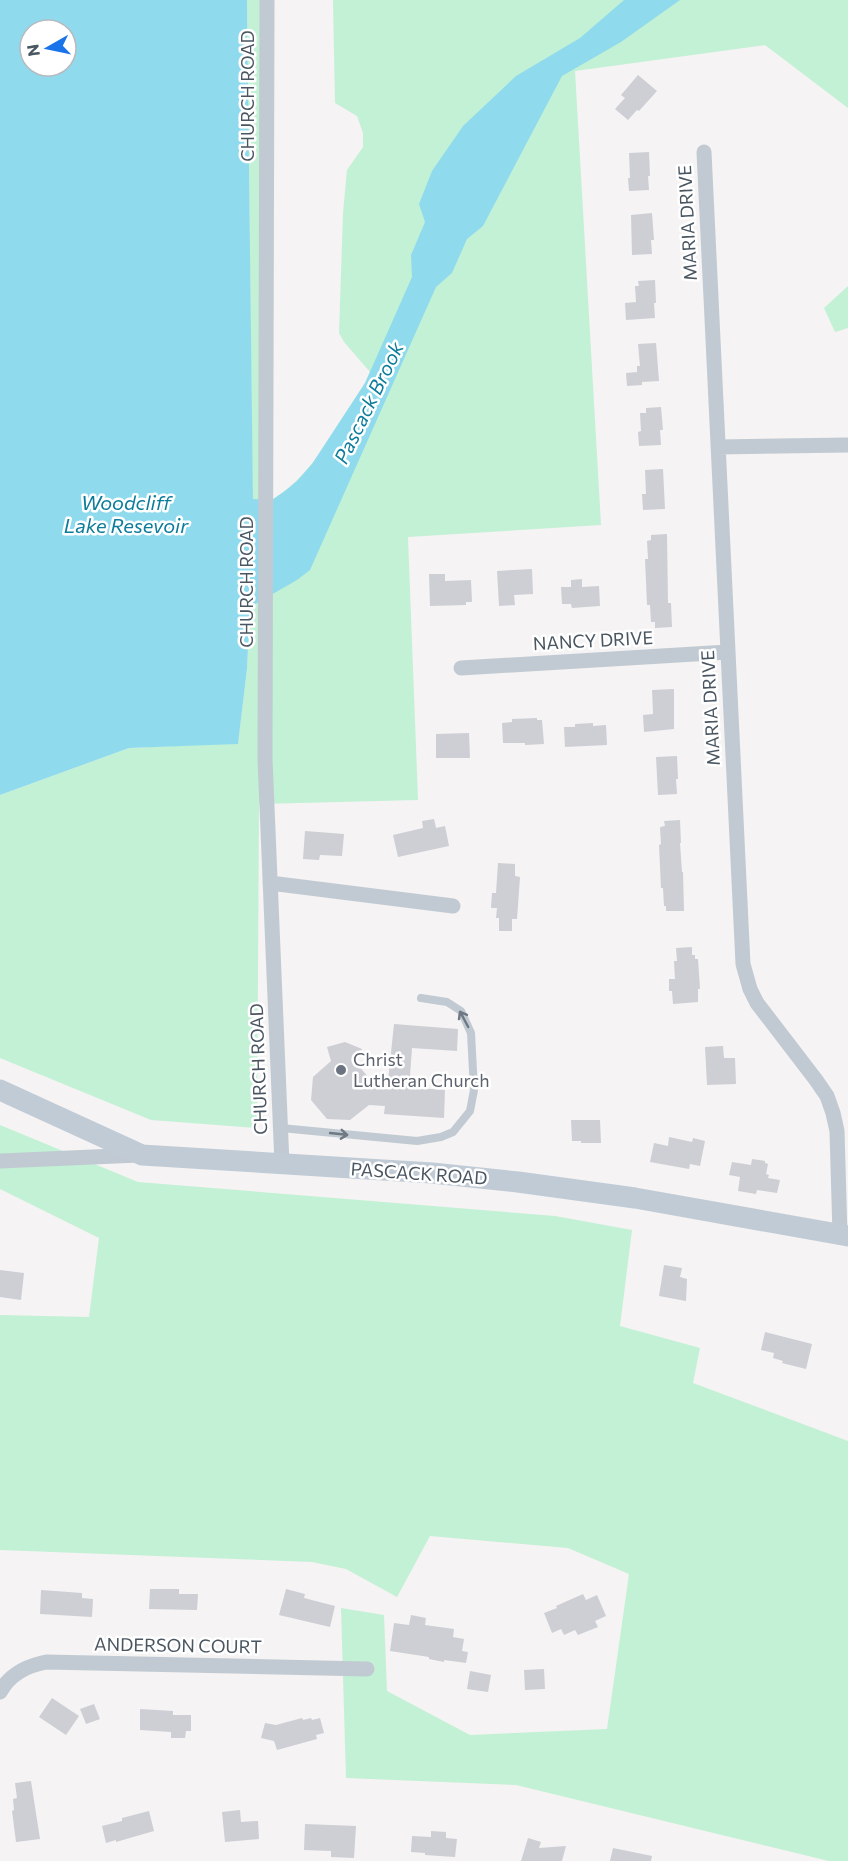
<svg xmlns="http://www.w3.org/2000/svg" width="848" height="1861" font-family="Commissioner,sans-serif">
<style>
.green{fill:#c3f1d5}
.water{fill:#90daee;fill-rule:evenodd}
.building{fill:#cdcfd5}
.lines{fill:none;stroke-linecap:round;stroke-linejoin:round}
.lane{stroke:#c1cad2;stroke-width:8}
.street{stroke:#c1cad2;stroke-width:15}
.secondary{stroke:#c1cbd6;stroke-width:21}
.oneway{stroke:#6e7983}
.worship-dot{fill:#6b7280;stroke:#fff;stroke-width:2}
.labels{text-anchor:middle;stroke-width:5;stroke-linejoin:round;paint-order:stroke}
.street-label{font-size:18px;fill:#4a5661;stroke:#fff}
.worship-label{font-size:18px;fill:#5b616d;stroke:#fff;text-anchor:start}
.water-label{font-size:20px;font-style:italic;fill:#0c7c9b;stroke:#fff}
</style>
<rect width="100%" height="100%" fill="#f5f3f3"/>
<!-- green -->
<path class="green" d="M247,0H267L273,499C315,473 338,424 365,383L370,372L344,342L339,333L343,213L347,170L363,147V133L357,116L335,103L333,0H848V108L765,45L575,71L601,525L408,537L418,800L259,804L257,1128L151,1120L0,1058V795L129,748L238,743L247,669L253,526Z
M848,286V328L835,332L824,308Z
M0,1125L138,1182L555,1216L632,1230L620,1326L700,1348L693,1383L848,1441V1861H829L516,1785L346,1778L341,1608L384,1615L387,1691L470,1735L607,1729L629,1574L568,1548L430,1536L397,1597L346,1569L312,1562L0,1550V1315L89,1317L99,1238L0,1189Z"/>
<!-- water -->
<path class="water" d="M0,0H247L253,499L272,500L285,491L297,481L312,464L365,383L412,277L411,255L425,222L419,204L432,171L463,126L516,76L580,38L624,0H680L621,42L562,76L483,226L467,239L452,273L436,287L310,570L297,580L250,607L247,669L238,744L129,748L0,795ZM30,30H66V66H30Z"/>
<!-- building -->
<path class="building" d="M638,75L657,91L639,111L637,110L628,120L615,109L625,98L621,95Z
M649,152L650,176H648L649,190L629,191L628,178H630L629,153Z
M652,213L654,240H651L652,254L632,255L631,215Z
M655,280L656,303H654L655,318L626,320L625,303L636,302L635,286H639L638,281Z
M656,343L659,381L642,382V385L627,386L626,373L637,372V366H640L638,344Z
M661,407L663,430H660L661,445L639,446L638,432L641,431L640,413H646V408Z
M663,469L665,509L643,510L642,494H646L645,470Z
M667,534L668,603H671L672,627L655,628V622H651L650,605H647L645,559H648L647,541L651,540V535Z
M532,569L533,594L514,595L515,605L499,606L497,571Z
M429,574H445V581L471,580L472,602H466V605L430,606Z
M582,579V587L599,586L600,606L572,608L571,604H562L561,587H571V580Z
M674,689V729L644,732L643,715L653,714L652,690Z
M537,718V720H542L544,744L525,745V743H503L502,723L512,722V719Z
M593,723V726L606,725L607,745L565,747L564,727H575V724Z
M469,733L470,758H436V734Z
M677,756L678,779H676L677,794L658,795L656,757Z
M434,819L436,828L445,826L449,846L398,857L393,835L423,828L422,821Z
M680,820L681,843H680L682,872H683L684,911H666V906H664L663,888H661L659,845L661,844L660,827L665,826L664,821Z
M305,831L344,834L342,856L320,855L319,860L303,859Z
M498,863L515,864V876L520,877L517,919H512V931H499V918H496L497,908H491L492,893H496Z
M692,947V955H695V959H698L700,989H698V1002L673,1004L672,991H669V979H675L674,961H677L676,948Z
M394,1024L458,1029L457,1051L412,1048L410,1076L417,1077L416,1088L445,1090L444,1118L384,1114L385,1106L369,1105L350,1120L327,1119L311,1100L313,1077L331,1061L327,1047L345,1042L362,1049L356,1063L371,1080L388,1081Z
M723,1046L724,1058H735L736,1084L707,1085L705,1047Z
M571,1120H600L601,1143H581V1141H572Z
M669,1137L692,1142L693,1138L705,1141L700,1166L690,1164L689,1169L650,1162L654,1143L668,1146Z
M752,1159L765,1161V1163L768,1164L766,1174L769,1175L768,1178L780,1180L777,1193L757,1190L756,1194L738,1191L740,1177L729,1175L732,1162L751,1165Z
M664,1265L682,1268L680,1277L687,1279L686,1301L659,1296Z
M0,1270L24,1273L21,1300L0,1297Z
M765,1332L812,1344L806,1369L782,1363L783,1361L773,1358L774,1353L761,1350Z
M150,1589H179V1594H198L197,1610L149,1609Z
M286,1589L305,1594L304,1598L335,1606L330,1627L279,1615Z
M41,1590L82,1593V1598L93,1599L92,1617L40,1614Z
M583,1594L586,1600L597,1595L606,1616L595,1621L598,1627L578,1635L575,1630L564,1635L561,1629L552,1633L544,1613L557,1608L556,1606Z
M411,1615L426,1618L425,1625L454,1629L453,1637L464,1639L462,1651L468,1652L466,1663L444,1660V1662L429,1659V1657L390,1651L394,1623L409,1625Z
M544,1669L545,1689L525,1690L524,1670Z
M470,1671L491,1675L488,1692L467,1689Z
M52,1698L79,1716L66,1735L39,1717Z
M94,1704L100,1719L86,1724L80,1709Z
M140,1709L173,1711V1715H191V1731H186L185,1738H171V1732L140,1730Z
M302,1718L303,1720L311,1718L312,1720L320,1718L324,1733L316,1735L317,1739L277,1750L274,1741L261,1738L265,1723L276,1725Z
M31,1781L40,1839L16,1842L12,1811L14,1810L13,1799L17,1798L15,1783Z
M240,1810L241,1822L258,1821L259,1839L225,1842L222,1812Z
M149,1811L154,1831L116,1842V1840L106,1843L102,1826L122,1821V1818Z
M305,1824L356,1826L354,1858L331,1857V1851L304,1850Z
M431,1831L446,1832V1838L457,1839L455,1857L425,1855V1853L411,1852L412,1836L431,1837Z
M528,1838L541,1842L539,1848L566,1846L562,1861H521Z
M613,1848L652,1856L651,1861H610Z"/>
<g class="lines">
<!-- lane -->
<path class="lane" d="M281,1128L417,1141L441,1137L453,1132L470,1111L474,1090L471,1033L461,1011L447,1002L421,998"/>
<!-- street -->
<path class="street" d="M267,0L265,759L282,1164
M704,152L743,964L750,989L757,1003L816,1080L827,1096L833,1113L837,1131L840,1235
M718,447L848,445
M461,668L728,652
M270,883L453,906
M0,1161L139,1155
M0,1692C10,1674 26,1666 46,1662L367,1669"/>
<!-- secondary -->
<path class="secondary" d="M0,1090L142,1155L432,1173L518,1182L635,1198L848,1236"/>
</g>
<!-- one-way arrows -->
<defs><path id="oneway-shaft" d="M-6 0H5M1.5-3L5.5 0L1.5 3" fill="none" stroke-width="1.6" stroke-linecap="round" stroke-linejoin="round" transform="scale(1.5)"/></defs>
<g class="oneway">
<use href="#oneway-shaft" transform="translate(464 1019) rotate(-118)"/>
<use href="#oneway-shaft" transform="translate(339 1134) rotate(6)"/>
</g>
<!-- markers -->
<circle class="worship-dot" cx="341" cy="1070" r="6"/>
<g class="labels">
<!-- street labels -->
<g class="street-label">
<text transform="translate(248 96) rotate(-90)" y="6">CHURCH ROAD</text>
<text transform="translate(688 223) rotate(-93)" y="6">MARIA DRIVE</text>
<text transform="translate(247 582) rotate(-90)" y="6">CHURCH ROAD</text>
<text transform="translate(593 641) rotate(-3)" y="6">NANCY DRIVE</text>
<text transform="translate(711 708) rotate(-93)" y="6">MARIA DRIVE</text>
<text transform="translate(259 1069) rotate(-92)" y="6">CHURCH ROAD</text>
<text transform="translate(419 1174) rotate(4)" y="6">PASCACK ROAD</text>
<text transform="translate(178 1646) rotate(1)" y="6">ANDERSON COURT</text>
</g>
<!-- worship labels -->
<g class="worship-label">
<text x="353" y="1066">Christ<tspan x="353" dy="21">Lutheran Church</tspan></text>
</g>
<!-- water labels -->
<g class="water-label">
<text transform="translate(369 403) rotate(-64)" y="7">Pascack Brook</text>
<text x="126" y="510">Woodcliff<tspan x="126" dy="23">Lake Resevoir</tspan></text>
</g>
</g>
<!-- north arrow -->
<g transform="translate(48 48) rotate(261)"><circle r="28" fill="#ffffff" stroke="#b7bbc0" stroke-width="1.5"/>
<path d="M0-4.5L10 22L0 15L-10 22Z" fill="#1a73e8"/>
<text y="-9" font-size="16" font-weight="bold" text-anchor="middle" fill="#4a5661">N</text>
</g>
</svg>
